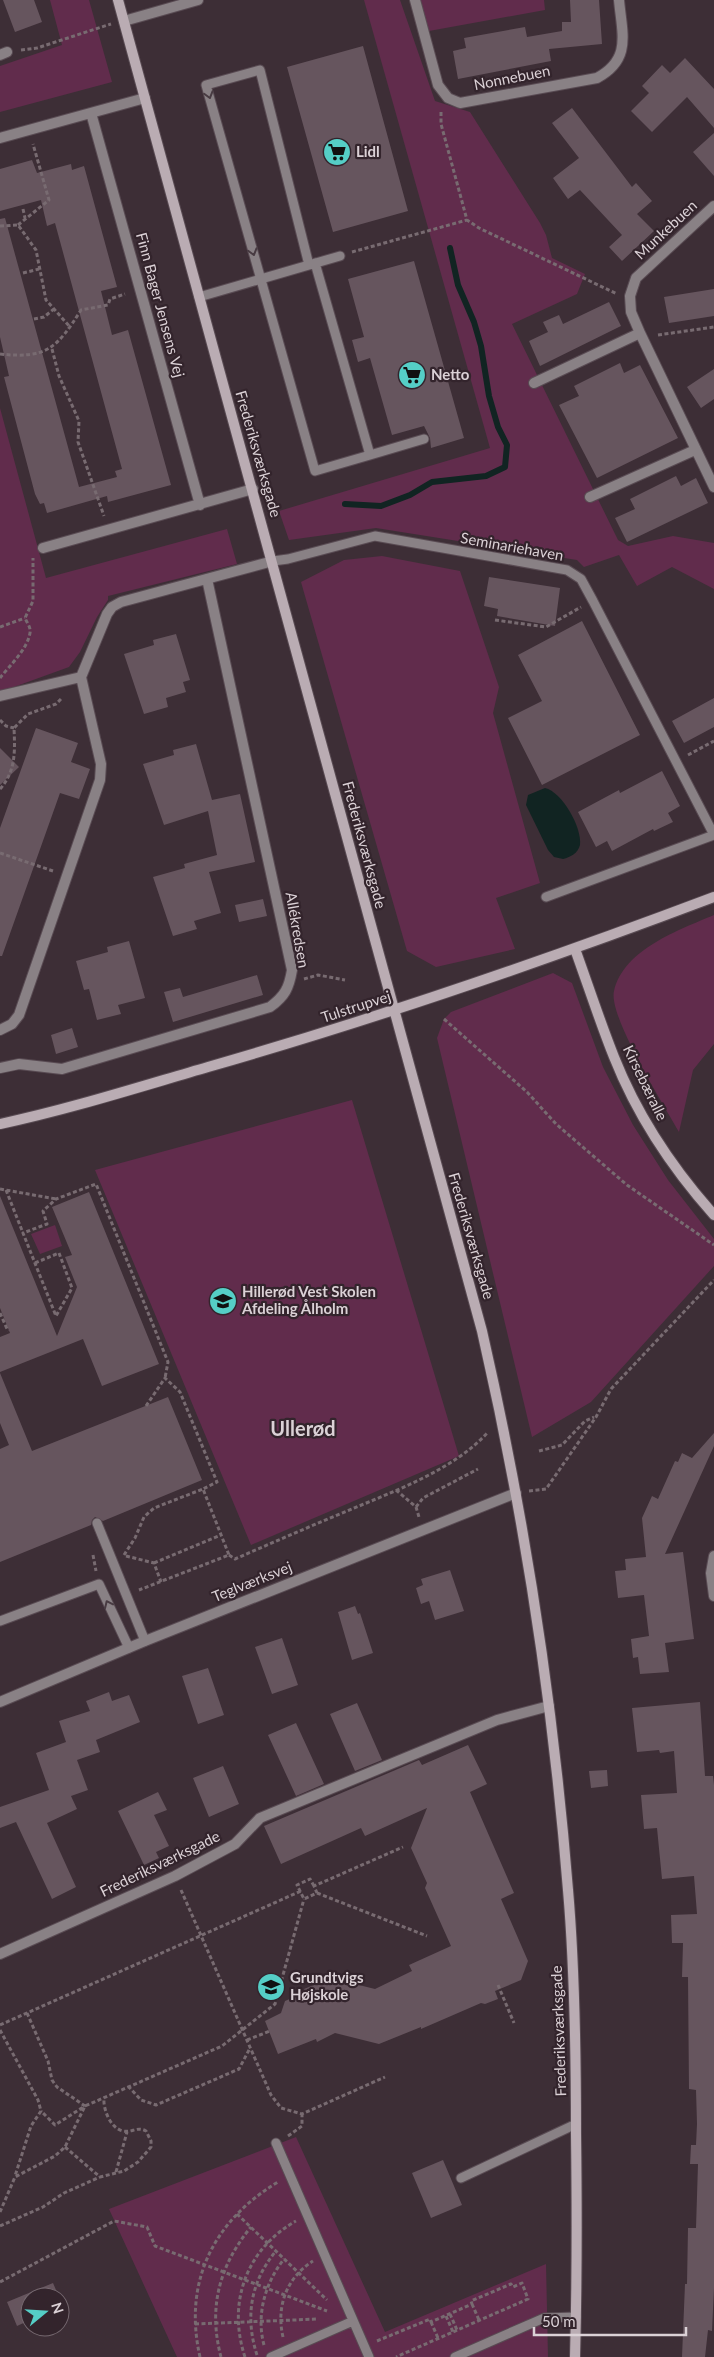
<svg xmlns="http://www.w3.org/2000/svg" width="714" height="2357" font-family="Lato,sans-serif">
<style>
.green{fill:#612c4c}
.water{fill:#112422}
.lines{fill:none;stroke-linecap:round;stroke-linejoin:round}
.stream{stroke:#112422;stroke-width:6}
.building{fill:#66555e}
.lane-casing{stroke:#594b53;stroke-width:11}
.street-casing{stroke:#594b53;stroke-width:12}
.secondary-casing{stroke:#594b53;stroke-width:12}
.path{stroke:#786b71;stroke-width:3;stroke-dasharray:4 2.5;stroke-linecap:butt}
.lane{stroke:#898185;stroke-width:9}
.street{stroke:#898185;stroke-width:10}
.secondary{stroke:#baacb3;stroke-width:10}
.oneway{stroke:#483b42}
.labels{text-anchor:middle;stroke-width:4.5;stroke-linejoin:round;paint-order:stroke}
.street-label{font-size:15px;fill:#dbd1d6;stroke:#33242c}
.poi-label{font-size:15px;font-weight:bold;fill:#dbd1d6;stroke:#33242c;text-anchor:start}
.district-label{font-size:20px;font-weight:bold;fill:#dbd1d6;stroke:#33242c}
</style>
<rect width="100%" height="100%" fill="#3d2e36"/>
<!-- green -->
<path class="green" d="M50,0H89L112,82L0,112V66L62,45Z
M364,0H400L435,101L470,112L540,223L546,235L552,258L585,274L577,294L512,324L618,540L628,546L673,536L714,543V589L672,567L637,586L619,555L584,567L577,560L376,528L289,540L279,511L490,448Z
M420,0H544L545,10L429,31Z
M0,408L46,578L227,529L237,564L108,596V600L97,617L80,652L69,667L0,692Z
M382,556L460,571L499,687L493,713L540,883L496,898L515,949L436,967L407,951L301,582L344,560Z
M714,915V1044L693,1070L679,1132C665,1107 608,1016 614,991C624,949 679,930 714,915Z
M553,973L572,983L603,1067L633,1125L668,1180L714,1239V1266L591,1402L532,1437L437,1038L444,1019L451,1012Z
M352,1100L459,1456L251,1545L95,1170Z
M55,1225L62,1246L40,1254L31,1234Z
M296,2137L385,2332L546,2264L548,2357H177L109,2209Z"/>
<!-- water -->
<path class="water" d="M545,788C562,792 582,827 580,845C578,853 571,857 563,859L554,857L548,850L526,805L528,795Z"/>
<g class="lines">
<!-- stream -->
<path class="stream" d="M345,504L381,506L410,495L432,482L486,476L505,467L507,445L498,427L489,396L481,346L474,322L458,285L450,248"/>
</g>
<!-- building -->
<path class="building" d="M3,0H34L42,22L15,32Z
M570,0H599L602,44L549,49L551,61L458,79L453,51L466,48L464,38L525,27L527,37L562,31V22H571Z
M363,46L408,211L333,232L287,67Z
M685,58L714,89V128L687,97L652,132L631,111L649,93L642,86L662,65L670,73Z
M572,108L632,187L636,183L652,201L637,214L654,231L622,261L609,247L622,235L580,190L568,199L553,178L579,158L552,123Z
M714,133V176L693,152Z
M32,160L37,173L71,164L72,170L84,166L117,287L101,291L112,335L128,330L171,485L108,502L107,496L47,513L44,503L40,504L35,494L4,377L9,376L0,337V219L5,218L79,487L117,477L115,471L122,469L55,223L47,226L41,200L0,211V169Z
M414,261L464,438L431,448L430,438L424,426L392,435L370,358L358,362L352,340L364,337L348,279Z
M714,289V316L669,323L664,297Z
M609,302L621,326L540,366L529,341L548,332L543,322L559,315L563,324Z
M620,363L624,373L640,365L678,438L597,478L559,405L579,396L574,386Z
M714,369V399L701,408L687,387Z
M676,476L681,486L696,478L708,503L627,542L615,518L635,509L630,499Z
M489,577L560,588L555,626L497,616L498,609L484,606Z
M582,621L640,735L542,785L508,718L542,701L518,655Z
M176,634L190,680L183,682L186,692L166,698L168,707L144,714L124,654L154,645L153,640Z
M714,698V727L684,743L672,721Z
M36,728L78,743L71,762L90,769L79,799L60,793L2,956H0V828Z
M196,744L212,800L240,794L255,862L209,872L221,913L194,921L197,929L173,936L153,877L185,868L184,864L217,855L208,811L164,825L143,764L174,755L173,750Z
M0,748L19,767L0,785Z
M662,771L680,806L668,813L673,822L654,831L653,829L612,851L607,841L596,847L578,812L619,790L620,793Z
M263,899L267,916L239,922L235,905Z
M129,941L145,998L118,1005L121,1014L97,1020L89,989L84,990L76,961L108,952L107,947Z
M257,975L263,995L173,1022L164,992L180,988L183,997Z
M72,1028L78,1047L56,1054L51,1035Z
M89,1192L159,1364L102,1386L83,1339L0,1372V1337L10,1333L0,1308V1196L57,1336L77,1287L65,1257L72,1255L52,1207Z
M0,1373L32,1451L168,1397L202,1480L103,1521L95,1517L92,1520L91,1525L0,1562V1449L9,1445L0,1423Z
M714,1433V1446L665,1554L683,1552L694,1639L665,1643L669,1672L640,1674L638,1657L633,1658L631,1639L649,1636L644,1595L618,1598L615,1571L626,1570L625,1559L646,1557L642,1518L652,1496L658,1499L675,1461L678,1462L682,1453L692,1458Z
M450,1570L464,1611L435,1620L429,1601L421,1604L416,1588L423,1585L421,1579Z
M355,1606L358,1614L360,1613L373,1653L352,1660L338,1612Z
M282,1638L298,1685L272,1694L255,1647Z
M208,1668L224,1715L198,1724L182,1676Z
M109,1692L112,1701L129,1695L140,1722L96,1740L100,1752L77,1760L88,1790L71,1796L77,1809L47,1823L76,1887L52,1899L16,1822L0,1828V1807L49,1790L36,1753L66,1742L59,1721L90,1711L86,1701Z
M700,1702L705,1776H713L714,1785V2288L712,2331L708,2330L705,2357H682L685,2284H687L688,2228H696L698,2164H690L691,2145H696L697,2124L696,2090L689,2089L688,1977H682L683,1943H672L671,1915L697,1914L694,1876L662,1879L657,1828L644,1829L641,1795L677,1793L674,1751L660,1753L659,1750L637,1752L632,1708Z
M357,1703L382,1760L355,1771L330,1714Z
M296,1723L324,1784L296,1796L268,1735Z
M468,1745L487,1784L470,1792L514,1893L501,1899L528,1961L521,1980L495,1991L498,1999L485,2004L481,2003L421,2029V2027L379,2044L335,2033L317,2042L316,2039L278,2054L265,2021L281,2013L285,2001L306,1992L304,1989L331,1978L375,1989L412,1971L409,1965L451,1946L425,1888L427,1883L411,1848L427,1808L365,1836L361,1828L281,1864L264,1826L419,1760L422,1765Z
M223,1766L239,1804L209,1817L193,1778Z
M607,1770L608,1786L591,1788L589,1771Z
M158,1792L167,1810L154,1815L169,1846L156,1852L159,1858L144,1865L118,1811Z
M443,2160L462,2205L431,2218L412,2173Z
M53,2283L59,2297H30V2320L17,2326L7,2302Z"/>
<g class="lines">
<!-- lane casing -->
<g class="lane-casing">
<path id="lane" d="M309,265L260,70L206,85L315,471L370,455L315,263
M199,297L340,256
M370,455L424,439
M273,561L288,559L375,536L567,570L581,579L593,601L714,835
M546,897L714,835
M97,1523L145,1641
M0,1621L99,1584L129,1648
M276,2143L369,2357
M461,2178L576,2124
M271,2357L353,2321
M455,2357L544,2318L576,2317"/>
</g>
<!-- street casing -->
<g class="street-casing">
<path id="street" d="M415,0L438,85L448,98L460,103L597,78C632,59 622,34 619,0
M124,21L198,0
M0,55L7,52
M91,113L200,505
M0,138L145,98
M714,206L636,278L630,296L631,312L640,333L714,487
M534,383L640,333
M590,497L695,450
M43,548L253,489
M0,696L81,677
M0,1030L12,1024L19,1015L100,780L101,764L81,677L107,614L112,607L121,602L273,561
M0,1068L19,1064L62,1069L270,1007C285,996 289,988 292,970L207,579
M714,1556L711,1573L714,1596
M0,1702L145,1641L516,1493
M0,1954L175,1876L235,1844L260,1818L497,1720L549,1706"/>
</g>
<!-- secondary casing -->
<g class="secondary-casing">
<path id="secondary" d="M118,0L482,1331C524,1514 553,1702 568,1890C575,1971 576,2053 576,2134C577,2208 577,2283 575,2357
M575,949C588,985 600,1022 614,1057C637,1115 673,1169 714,1215
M0,1124C70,1109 139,1087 208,1067C379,1018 547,960 714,897"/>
</g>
<!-- path -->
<path class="path" d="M21,50L37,48L111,24
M441,112V124L467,220L479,228L617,294
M23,209L25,218
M18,225L49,200L33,144
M0,226L18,225L36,250L46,300L70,327
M352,252L467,220
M23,273L39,269
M34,319L44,317L54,309
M658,335L714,327
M52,349L59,376L79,421L78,442L104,516
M0,354C47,359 57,348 81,310L108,305L110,299L125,294
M495,620L546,627L581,607
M0,627L25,618
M0,678C10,665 27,650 30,633C31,627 27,623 25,618L33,601V558
M0,720L6,726L14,728
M688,755L714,741
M0,789C16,771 15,751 14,728L28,714L56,704L62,698
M0,853L53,871
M304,979L318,975L345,980
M444,1019L527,1092L556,1124L627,1185L714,1245
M0,1189L56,1199
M6,1190L23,1233
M35,1263L59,1253L72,1288L56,1316L23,1233L47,1224L43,1211L56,1199L96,1184L168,1362L165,1378
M0,1313L8,1331
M146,1406L165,1378L180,1392L217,1482L203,1489
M539,1451L562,1445L585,1421L594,1417
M396,1490L416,1507L419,1517
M529,1491L546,1489L596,1417L611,1389L714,1280
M416,1507L423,1498L478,1469
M93,1555L96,1571
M124,1555L135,1538L144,1517L154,1508L203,1489L229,1555L139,1590
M229,1555L235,1559C274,1542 313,1525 352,1509C397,1490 455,1469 488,1432
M126,1556L154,1563L161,1582
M154,1563L221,1535
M314,1886L310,1879L297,1885L304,1899L317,1893L314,1886L403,1847
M181,1890L271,2095L281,2108L302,2114L385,2077
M317,1893L427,1936
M498,1985L514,2023
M27,2013L48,2061L52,2080L57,2087L85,2106L55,2125L41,2111
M0,2025L301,1891
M0,2030L38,2100L41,2111L31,2126L15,2176
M247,2040L270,2031
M128,2086L141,2100L156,2105L239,2069L250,2048
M288,2136L302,2126V2114
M65,2147L100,2177L124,2171L138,2162L151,2147V2141L146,2131C137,2126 132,2133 123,2131C110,2128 103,2109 104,2098
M116,2172L127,2132
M0,2212L15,2177L55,2156L65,2147L85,2106L222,2046L275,2004L304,1899
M237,2214L327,2300
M0,2226L43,2207L64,2193L100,2177
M0,2282L114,2221L147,2227L155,2246L327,2311
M472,2304L479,2320
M450,2314L457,2330
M446,2316L453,2332
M431,2322L438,2338
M195,2324L318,2319
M283,2337C276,2307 286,2278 313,2261
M377,2341L430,2319L431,2322L472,2304L471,2301L511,2284L513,2287L522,2283L528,2299L396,2357
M264,2345C256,2315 265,2283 284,2259
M257,2355C245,2318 250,2282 276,2251
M200,2357C183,2282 213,2221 278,2182
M221,2357C208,2308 219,2266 251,2227
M245,2357C227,2303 246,2249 296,2221"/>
<!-- lane -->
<use href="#lane" class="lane"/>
<!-- street -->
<use href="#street" class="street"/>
<!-- secondary -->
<use href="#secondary" class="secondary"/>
</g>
<!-- one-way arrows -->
<defs><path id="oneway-chevron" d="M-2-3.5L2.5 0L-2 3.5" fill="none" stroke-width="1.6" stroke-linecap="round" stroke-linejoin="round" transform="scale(1.25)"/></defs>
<g class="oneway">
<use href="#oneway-chevron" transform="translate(209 95) rotate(74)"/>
<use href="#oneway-chevron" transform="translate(253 252) rotate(74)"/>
<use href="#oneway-chevron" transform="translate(108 1604) rotate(-115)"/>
</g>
<!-- icons -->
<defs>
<g id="supermarket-disc" transform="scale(1.4375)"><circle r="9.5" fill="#55cec6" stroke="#33242c"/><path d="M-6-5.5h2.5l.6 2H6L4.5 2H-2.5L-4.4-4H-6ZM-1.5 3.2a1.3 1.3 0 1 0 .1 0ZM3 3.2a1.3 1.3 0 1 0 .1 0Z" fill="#111"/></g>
<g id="school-disc" transform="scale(1.4375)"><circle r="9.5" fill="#55cec6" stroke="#33242c"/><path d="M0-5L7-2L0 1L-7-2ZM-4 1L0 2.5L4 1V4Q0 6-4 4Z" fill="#111"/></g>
</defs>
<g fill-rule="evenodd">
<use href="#supermarket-disc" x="337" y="152"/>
<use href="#supermarket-disc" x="412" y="375"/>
<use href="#school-disc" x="223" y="1301"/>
<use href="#school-disc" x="271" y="1987"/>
</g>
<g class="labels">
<!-- street labels -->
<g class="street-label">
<text transform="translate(512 78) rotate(-11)" y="5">Nonnebuen</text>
<text transform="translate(666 230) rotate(-43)" y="5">Munkebuen</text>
<text transform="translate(160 305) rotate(75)" y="5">Finn Bager Jensens Vej</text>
<text transform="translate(258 454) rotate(74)" y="5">Frederiksværksgade</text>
<text transform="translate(512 547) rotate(10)" y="5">Seminariehaven</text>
<text transform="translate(364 845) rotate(75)" y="5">Frederiksværksgade</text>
<text transform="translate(297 930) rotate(80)" y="5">Allékredsen</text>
<text transform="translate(356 1007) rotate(-18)" y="5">Tulstrupvej</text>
<text transform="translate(645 1083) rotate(64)" y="5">Kirsebæralle</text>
<text transform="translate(471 1236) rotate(74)" y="5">Frederiksværksgade</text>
<text transform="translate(252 1582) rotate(-22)" y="5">Teglværksvej</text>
<text transform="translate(160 1864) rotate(-26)" y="5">Frederiksværksgade</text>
<text transform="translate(559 2031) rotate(-92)" y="5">Frederiksværksgade</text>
</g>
<!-- poi labels -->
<g class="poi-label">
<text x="356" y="157">Lidl</text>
<text x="431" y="380">Netto</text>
<text x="242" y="1297">Hillerød Vest Skolen<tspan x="242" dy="17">Afdeling Ålholm</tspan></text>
<text x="290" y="1983">Grundtvigs<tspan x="290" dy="17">Højskole</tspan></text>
</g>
<!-- district labels -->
<g class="district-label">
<text x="303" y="1436">Ullerød</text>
</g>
</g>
<!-- north arrow -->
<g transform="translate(45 2312) rotate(72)"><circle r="24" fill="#33242c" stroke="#766970"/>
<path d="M0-4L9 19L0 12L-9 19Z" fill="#55cec6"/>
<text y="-8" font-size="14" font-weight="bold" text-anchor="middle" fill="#dbd1d6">N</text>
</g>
<!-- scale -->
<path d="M534 2327v8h152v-8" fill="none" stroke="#dbd1d6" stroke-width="2.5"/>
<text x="542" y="2327" font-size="15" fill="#dbd1d6" stroke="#33242c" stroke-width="4" paint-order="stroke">50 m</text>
</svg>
